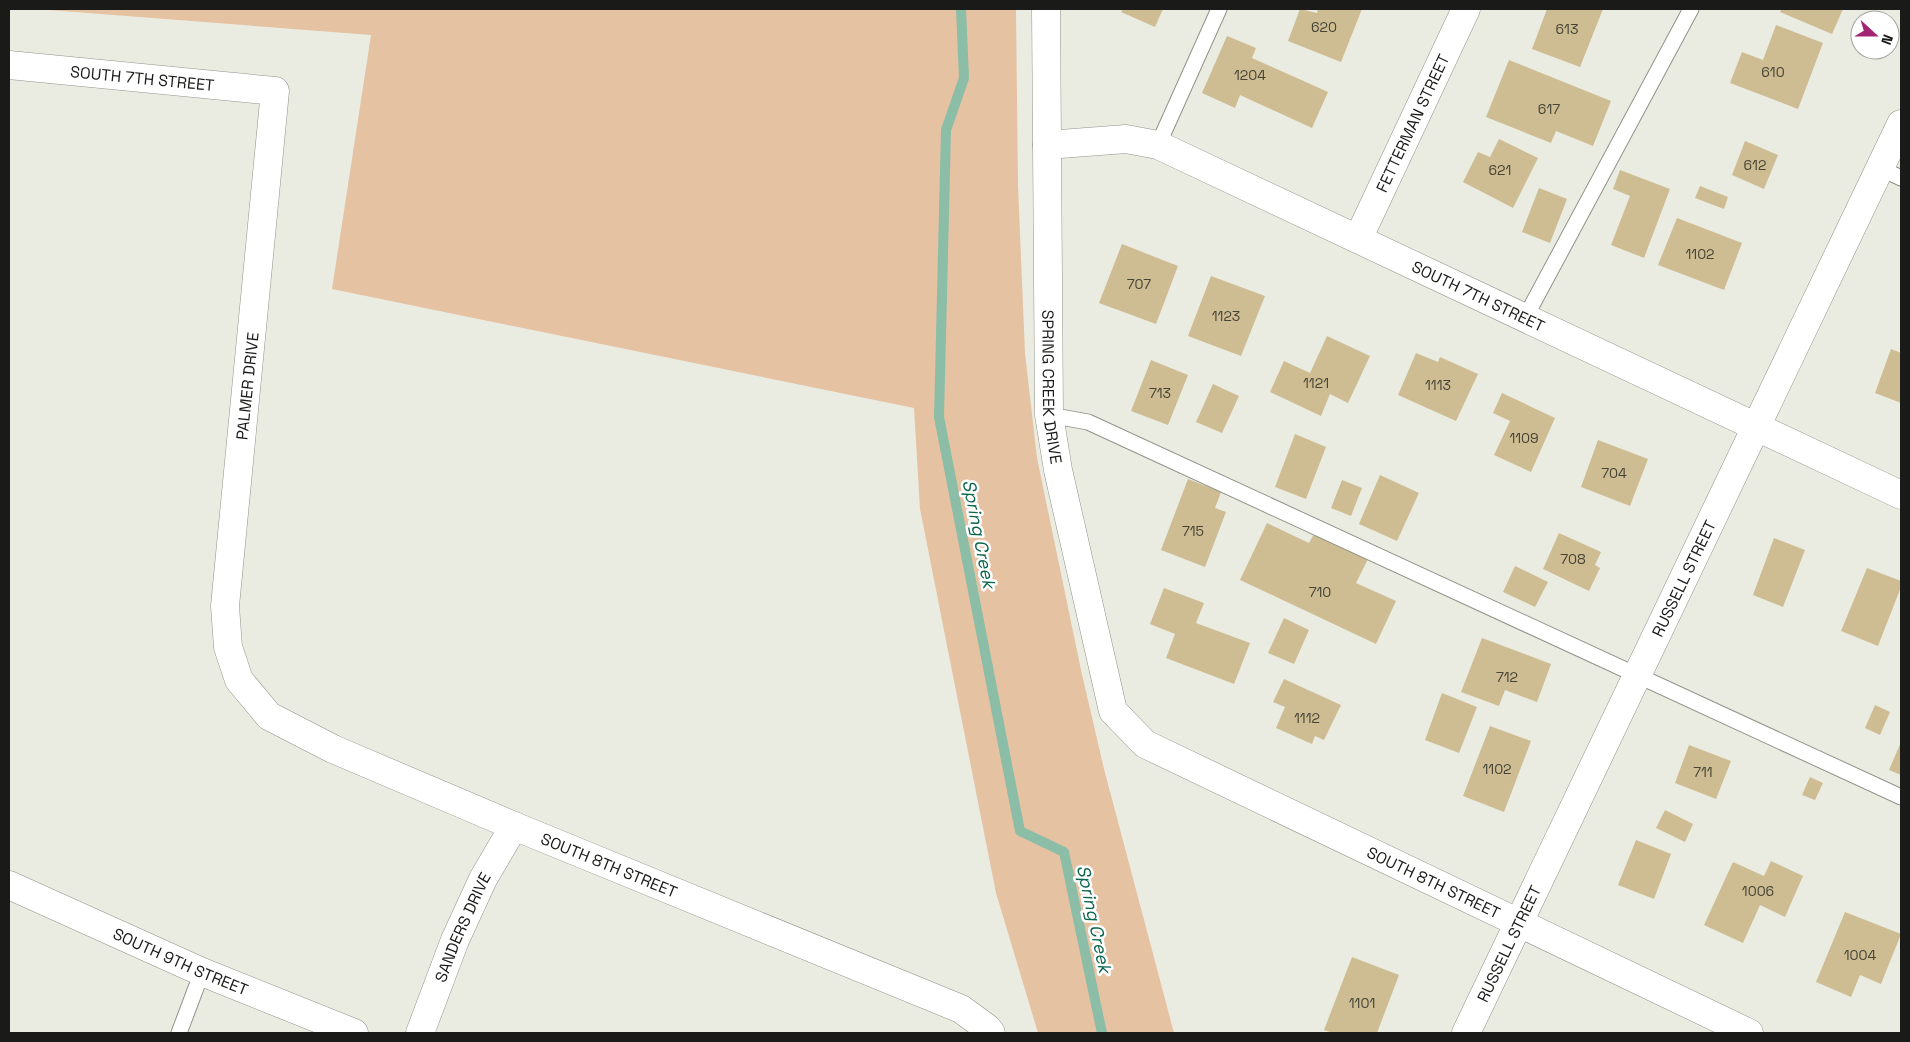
<svg xmlns="http://www.w3.org/2000/svg" width="1910" height="1042" font-family="'Space Grotesk',sans-serif">
<style>
.green{fill:#e5c2a2}
.lines{fill:none;stroke-linecap:round;stroke-linejoin:round}
.stream{stroke:#8bbda7;stroke-width:10}
.building{fill:#cebd92}
.lane-casing{stroke:#919389;stroke-width:17}
.street-casing{stroke:#919389;stroke-width:29}
.secondary-casing{stroke:#919389;stroke-width:29}
.lane{stroke:#fff;stroke-width:15}
.street{stroke:#fff;stroke-width:28}
.secondary{stroke:#fff;stroke-width:28}
.labels{text-anchor:middle;stroke-width:5;stroke-linejoin:round;paint-order:stroke}
.number-label{font-size:14px;fill:#474436}
.street-label{font-size:16px;fill:#1a1b18;stroke:#fff}
.water-label{font-size:18px;font-style:italic;fill:#08664b;stroke:#fff}
</style>
<rect width="100%" height="100%" fill="#eaece2"/>
<!-- green -->
<path class="green" d="M36,9H1016L1018,185L1025,353L1037,458L1081,670L1104,769L1174,1033H1038L996,893L920,509L914,408L332,289L371,35Z"/>
<g class="lines">
<!-- stream -->
<path class="stream" d="M961,9L964,78L946,130L939,417L1020,831L1064,852L1102,1033"/>
</g>
<!-- building -->
<path class="building" d="M1123,9H1163L1155,27L1121,12Z
M1300,9L1317,13L1318,9H1362L1341,62L1288,41Z
M1547,9H1603L1580,67L1532,49Z
M1782,9H1843L1832,34L1780,12Z
M1776,25L1823,43L1798,109L1730,83L1742,52L1763,60Z
M1227,36L1256,48L1252,58L1328,92L1312,128L1240,95L1235,108L1202,93Z
M1509,60L1611,101L1593,146L1556,131L1551,143L1486,117Z
M1499,139L1538,158L1513,208L1463,182L1478,152L1490,157Z
M1745,141L1778,155L1764,189L1732,175Z
M1620,170L1670,189L1644,258L1611,245L1630,196L1613,189Z
M1700,186L1728,197L1724,209L1695,198Z
M1539,188L1567,199L1550,243L1522,232Z
M1677,218L1742,243L1724,290L1658,265Z
M1122,244L1178,266L1156,324L1099,303Z
M1211,276L1265,296L1241,356L1188,336Z
M1327,336L1370,356L1348,403L1330,394L1321,416L1270,392L1284,361L1310,373Z
M1891,349L1901,353V403L1875,393Z
M1416,353L1438,362L1440,357L1478,374L1456,421L1398,395Z
M1151,360L1188,375L1168,425L1131,411Z
M1213,384L1239,396L1222,433L1196,422Z
M1502,393L1555,418L1531,472L1494,455L1510,421L1493,413Z
M1295,434L1326,447L1306,499L1275,487Z
M1598,440L1648,459L1630,506L1581,487Z
M1380,475L1419,493L1397,541L1359,524Z
M1188,479L1221,492L1215,508L1226,512L1205,567L1161,550Z
M1342,480L1362,488L1351,516L1331,508Z
M1267,523L1309,543L1314,534L1368,559L1356,583L1396,601L1376,644L1240,580Z
M1559,533L1601,552L1595,565L1600,568L1589,591L1543,569Z
M1774,538L1805,550L1783,607L1753,595Z
M1515,566L1548,582L1535,607L1503,592Z
M1867,568L1901,581V587L1878,646L1841,631Z
M1164,588L1204,603L1196,623L1250,643L1234,684L1166,658L1175,634L1150,624Z
M1284,618L1309,630L1294,664L1268,653Z
M1482,638L1551,664L1537,702L1505,690L1499,706L1461,692Z
M1284,679L1341,705L1324,740L1315,736L1312,744L1276,728L1285,707L1273,702Z
M1442,693L1477,707L1459,753L1425,740Z
M1875,705L1890,712L1880,735L1865,728Z
M1490,726L1531,741L1504,812L1463,796Z
M1901,742V775L1889,770Z
M1689,745L1731,761L1716,799L1675,783Z
M1810,777L1823,783L1815,800L1802,795Z
M1665,810L1693,824L1685,842L1656,828Z
M1636,840L1671,854L1654,899L1618,885Z
M1771,861L1803,876L1785,917L1760,905L1743,943L1704,925L1733,862L1764,876Z
M1845,912L1901,934L1881,984L1860,975L1851,997L1816,982Z
M1352,957L1399,975L1377,1033H1333L1324,1030Z"/>
<g class="lines">
<!-- lane casing -->
<g class="lane-casing">
<path id="lane" d="M1158,145L1219,9
M1880,168L1901,178
M1525,318L1691,9
M1049,415L1088,422L1901,797
M179,1033L202,972"/>
</g>
<!-- street casing -->
<g class="street-casing">
<g id="street">
<path id="s1" d="M1046,9L1049,415L1058,470L1113,711L1145,744L1749,1033"/>
<path id="s2" d="M9,65L275,91L225,606L228,647L239,680L269,716L333,749L514,826L961,1009L987,1028L991,1033"/>
<path id="s3" d="M1047,145L1126,139L1158,145L1901,495"/>
<path id="s4" d="M1358,239L1466,9"/>
<path id="s5" d="M420,1033L455,940L483,879L514,826"/>
</g>
</g>
<!-- secondary casing -->
<g class="secondary-casing">
<g id="secondary">
<path id="s6" d="M9,885L202,972L354,1033"/>
<path id="s7" d="M1466,1033L1901,124"/>
</g>
</g>
<!-- lane -->
<use href="#lane" class="lane"/>
<!-- street -->
<use href="#street" class="street"/>
<!-- secondary -->
<use href="#secondary" class="secondary"/>
</g>
<g class="labels">
<!-- number labels -->
<g class="number-label">
<text x="1324" y="32">620</text>
<text x="1567" y="34">613</text>
<text x="1773" y="77">610</text>
<text x="1250" y="80">1204</text>
<text x="1549" y="114">617</text>
<text x="1755" y="170">612</text>
<text x="1500" y="175">621</text>
<text x="1700" y="259">1102</text>
<text x="1139" y="289">707</text>
<text x="1226" y="321">1123</text>
<text x="1316" y="388">1121</text>
<text x="1438" y="390">1113</text>
<text x="1160" y="398">713</text>
<text x="1524" y="443">1109</text>
<text x="1614" y="478">704</text>
<text x="1193" y="536">715</text>
<text x="1573" y="564">708</text>
<text x="1320" y="597">710</text>
<text x="1507" y="682">712</text>
<text x="1307" y="723">1112</text>
<text x="1497" y="774">1102</text>
<text x="1703" y="777">711</text>
<text x="1758" y="896">1006</text>
<text x="1860" y="960">1004</text>
<text x="1362" y="1008">1101</text>
</g>
<!-- street labels -->
<g class="street-label">
<text dy="6" stroke="none"><textPath href="#s2" startOffset="134">SOUTH 7TH STREET</textPath></text>
<text dy="6" stroke="none"><textPath href="#s4" startOffset="128">FETTERMAN STREET</textPath></text>
<text dy="6" stroke="none"><textPath href="#s3" startOffset="466">SOUTH 7TH STREET</textPath></text>
<text transform="translate(247 386) rotate(-84)" y="6">PALMER DRIVE</text>
<text dy="6" stroke="none"><textPath href="#s1" startOffset="378">SPRING CREEK DRIVE</textPath></text>
<text dy="6" stroke="none"><textPath href="#s7" startOffset="504">RUSSELL STREET</textPath></text>
<text dy="6" stroke="none"><textPath href="#s2" startOffset="1279">SOUTH 8TH STREET</textPath></text>
<text dy="6" stroke="none"><textPath href="#s1" startOffset="1075">SOUTH 8TH STREET</textPath></text>
<text dy="6" stroke="none"><textPath href="#s5" startOffset="114">SANDERS DRIVE</textPath></text>
<text dy="6" stroke="none"><textPath href="#s7" startOffset="99">RUSSELL STREET</textPath></text>
<text dy="6" stroke="none"><textPath href="#s6" startOffset="188">SOUTH 9TH STREET</textPath></text>
</g>
<!-- water labels -->
<g class="water-label">
<text transform="translate(979 534) rotate(79)" y="6">Spring Creek</text>
<text transform="translate(1094 919) rotate(78)" y="6">Spring Creek</text>
</g>
</g>
<!-- border -->
<rect width="1910" height="1042" fill="none" stroke="#1a1b18" stroke-width="20"/>
<!-- north arrow -->
<g transform="translate(1875 35) rotate(111)"><circle r="24" fill="#ffffff" stroke="#a3a4a3"/>
<path d="M0-4L9 19L0 12L-9 19Z" fill="#a32475"/>
<text y="-8" font-size="14" font-weight="bold" text-anchor="middle" fill="#1a1b18">N</text>
</g>
</svg>
